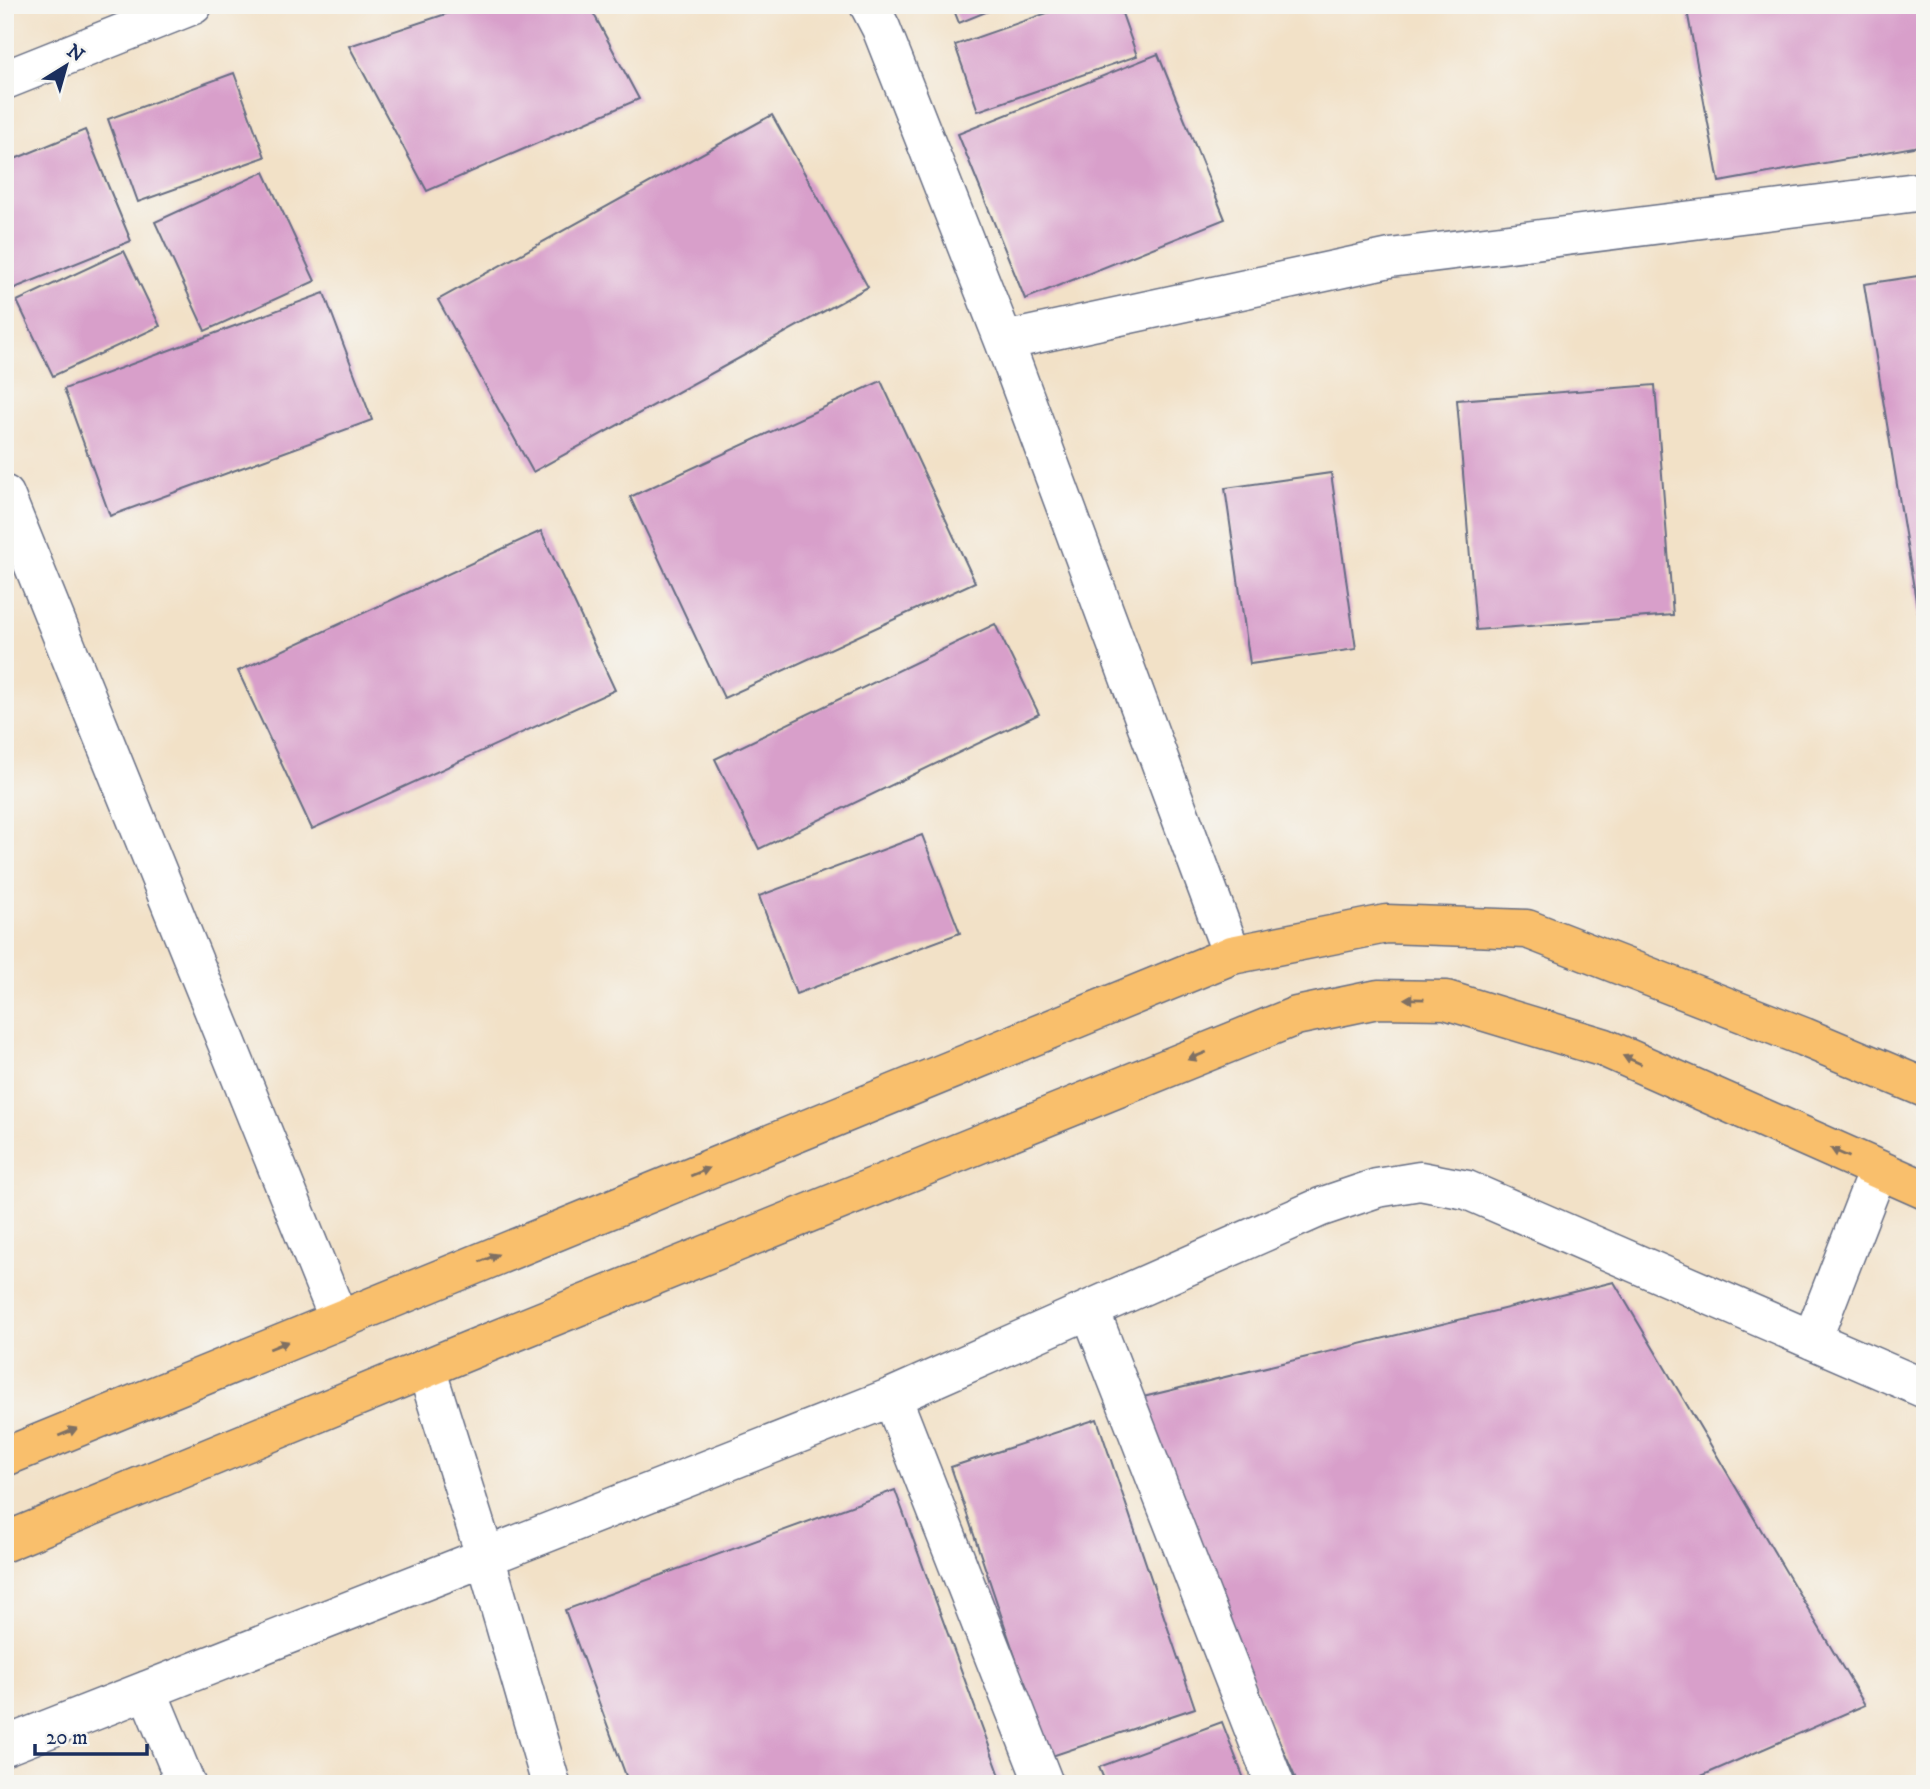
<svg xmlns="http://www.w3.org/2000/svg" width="1930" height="1789" font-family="'IM FELL DW Pica',serif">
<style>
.building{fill:#d89fca}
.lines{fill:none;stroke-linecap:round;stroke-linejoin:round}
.minor-casing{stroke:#666d83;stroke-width:41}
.major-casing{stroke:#666d83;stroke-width:41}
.minor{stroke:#fff;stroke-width:38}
.major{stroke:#f9bf6c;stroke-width:38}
.oneway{fill:#7f7064}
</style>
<rect width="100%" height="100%" fill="#f6f6f2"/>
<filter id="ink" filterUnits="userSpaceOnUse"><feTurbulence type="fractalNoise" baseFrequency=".0143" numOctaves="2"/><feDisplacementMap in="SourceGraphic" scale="14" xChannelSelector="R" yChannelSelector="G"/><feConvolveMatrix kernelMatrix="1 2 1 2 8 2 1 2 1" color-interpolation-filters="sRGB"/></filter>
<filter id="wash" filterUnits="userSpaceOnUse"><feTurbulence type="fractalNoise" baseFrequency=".00686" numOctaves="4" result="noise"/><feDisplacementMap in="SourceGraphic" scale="28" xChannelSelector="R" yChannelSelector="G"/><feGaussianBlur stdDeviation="1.57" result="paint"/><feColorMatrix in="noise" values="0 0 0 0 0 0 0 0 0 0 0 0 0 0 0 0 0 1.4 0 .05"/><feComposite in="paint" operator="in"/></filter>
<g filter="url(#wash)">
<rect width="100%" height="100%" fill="#f2e1c7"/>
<g id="blocks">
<!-- building -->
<path class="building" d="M473,5H589L639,99L427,191L349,46Z
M952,5H1003L959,23Z
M1070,5H1119L1137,56L978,111L955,45Z
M1686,5H1918L1925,43V145L1719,182Z
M1158,54L1225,219L1025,299L958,134Z
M234,73L265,157L138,202L108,119Z
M772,115L868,287L533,472L438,300Z
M85,130L131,241L5,292V163Z
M264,172L315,281L205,331L155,222Z
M124,251L160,326L53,376L17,301Z
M1925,275V624L1920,625L1864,284Z
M324,293L372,420L110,516L64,389Z
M881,381L975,582L724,698L630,497Z
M1655,385L1673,615L1476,630L1457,400Z
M1331,473L1356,649L1250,664L1225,488Z
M541,531L615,690L312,829L238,671Z
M995,624L1039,714L759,849L715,759Z
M922,835L960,933L796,994L759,896Z
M1614,1282L1865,1705L1683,1784H1298L1131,1400Z
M1097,1419L1195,1708L1049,1757L951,1467Z
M895,1490L1003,1784H629L565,1610Z
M1222,1722L1246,1784H1106L1099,1767Z"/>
</g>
</g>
<g filter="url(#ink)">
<use href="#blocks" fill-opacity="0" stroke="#666d83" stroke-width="2"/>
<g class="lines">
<!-- minor casing -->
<g class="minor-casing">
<path id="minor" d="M869,5L881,28L1004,341L1232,955
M5,80L193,5
M1004,341L1390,258L1925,191
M5,495L339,1320
M1090,1310L1275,1784
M1812,1340L1878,1170
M426,1368L485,1556L551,1784
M892,1397L1044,1784
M147,1690L186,1784
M5,1746L892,1397L1321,1207L1377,1188L1420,1181L1467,1190L1925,1389"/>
</g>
<!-- major casing -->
<g class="major-casing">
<path id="major" d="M5,1457L1232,955L1386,924L1527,929L1804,1037L1925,1088
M5,1542L468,1351L1296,1016L1378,999L1446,1000L1605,1048L1925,1190"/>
</g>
<!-- minor -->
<use href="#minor" class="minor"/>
<!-- major -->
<use href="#major" class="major"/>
</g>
<!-- one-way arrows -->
<defs><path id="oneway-solid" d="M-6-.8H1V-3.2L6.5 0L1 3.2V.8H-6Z" transform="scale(1.75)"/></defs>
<g class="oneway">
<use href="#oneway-solid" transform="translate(1414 999) rotate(-179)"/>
<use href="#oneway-solid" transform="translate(1197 1056) rotate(158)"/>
<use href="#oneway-solid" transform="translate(1632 1060) rotate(-156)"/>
<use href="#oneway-solid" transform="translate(1840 1153) rotate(-156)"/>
<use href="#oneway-solid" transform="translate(700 1172) rotate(-22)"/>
<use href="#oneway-solid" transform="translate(489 1258) rotate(-22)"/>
<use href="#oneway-solid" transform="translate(279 1345) rotate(-22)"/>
<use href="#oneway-solid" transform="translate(68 1432) rotate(-22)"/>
</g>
</g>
<!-- margin -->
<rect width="1930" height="1789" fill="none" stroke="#f6f6f2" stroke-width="28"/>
<!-- north arrow -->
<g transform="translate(66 66) rotate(37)" stroke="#f6f6f2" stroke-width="5" paint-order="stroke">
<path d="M0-5L12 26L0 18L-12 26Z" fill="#1b2f5e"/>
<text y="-10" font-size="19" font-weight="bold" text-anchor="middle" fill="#1b2f5e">N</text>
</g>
<!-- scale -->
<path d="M35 1744v10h112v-10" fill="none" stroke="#1b2f5e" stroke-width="3.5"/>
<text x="46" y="1744" font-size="21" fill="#1b2f5e" stroke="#f6f6f2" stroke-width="5" paint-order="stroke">20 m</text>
</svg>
